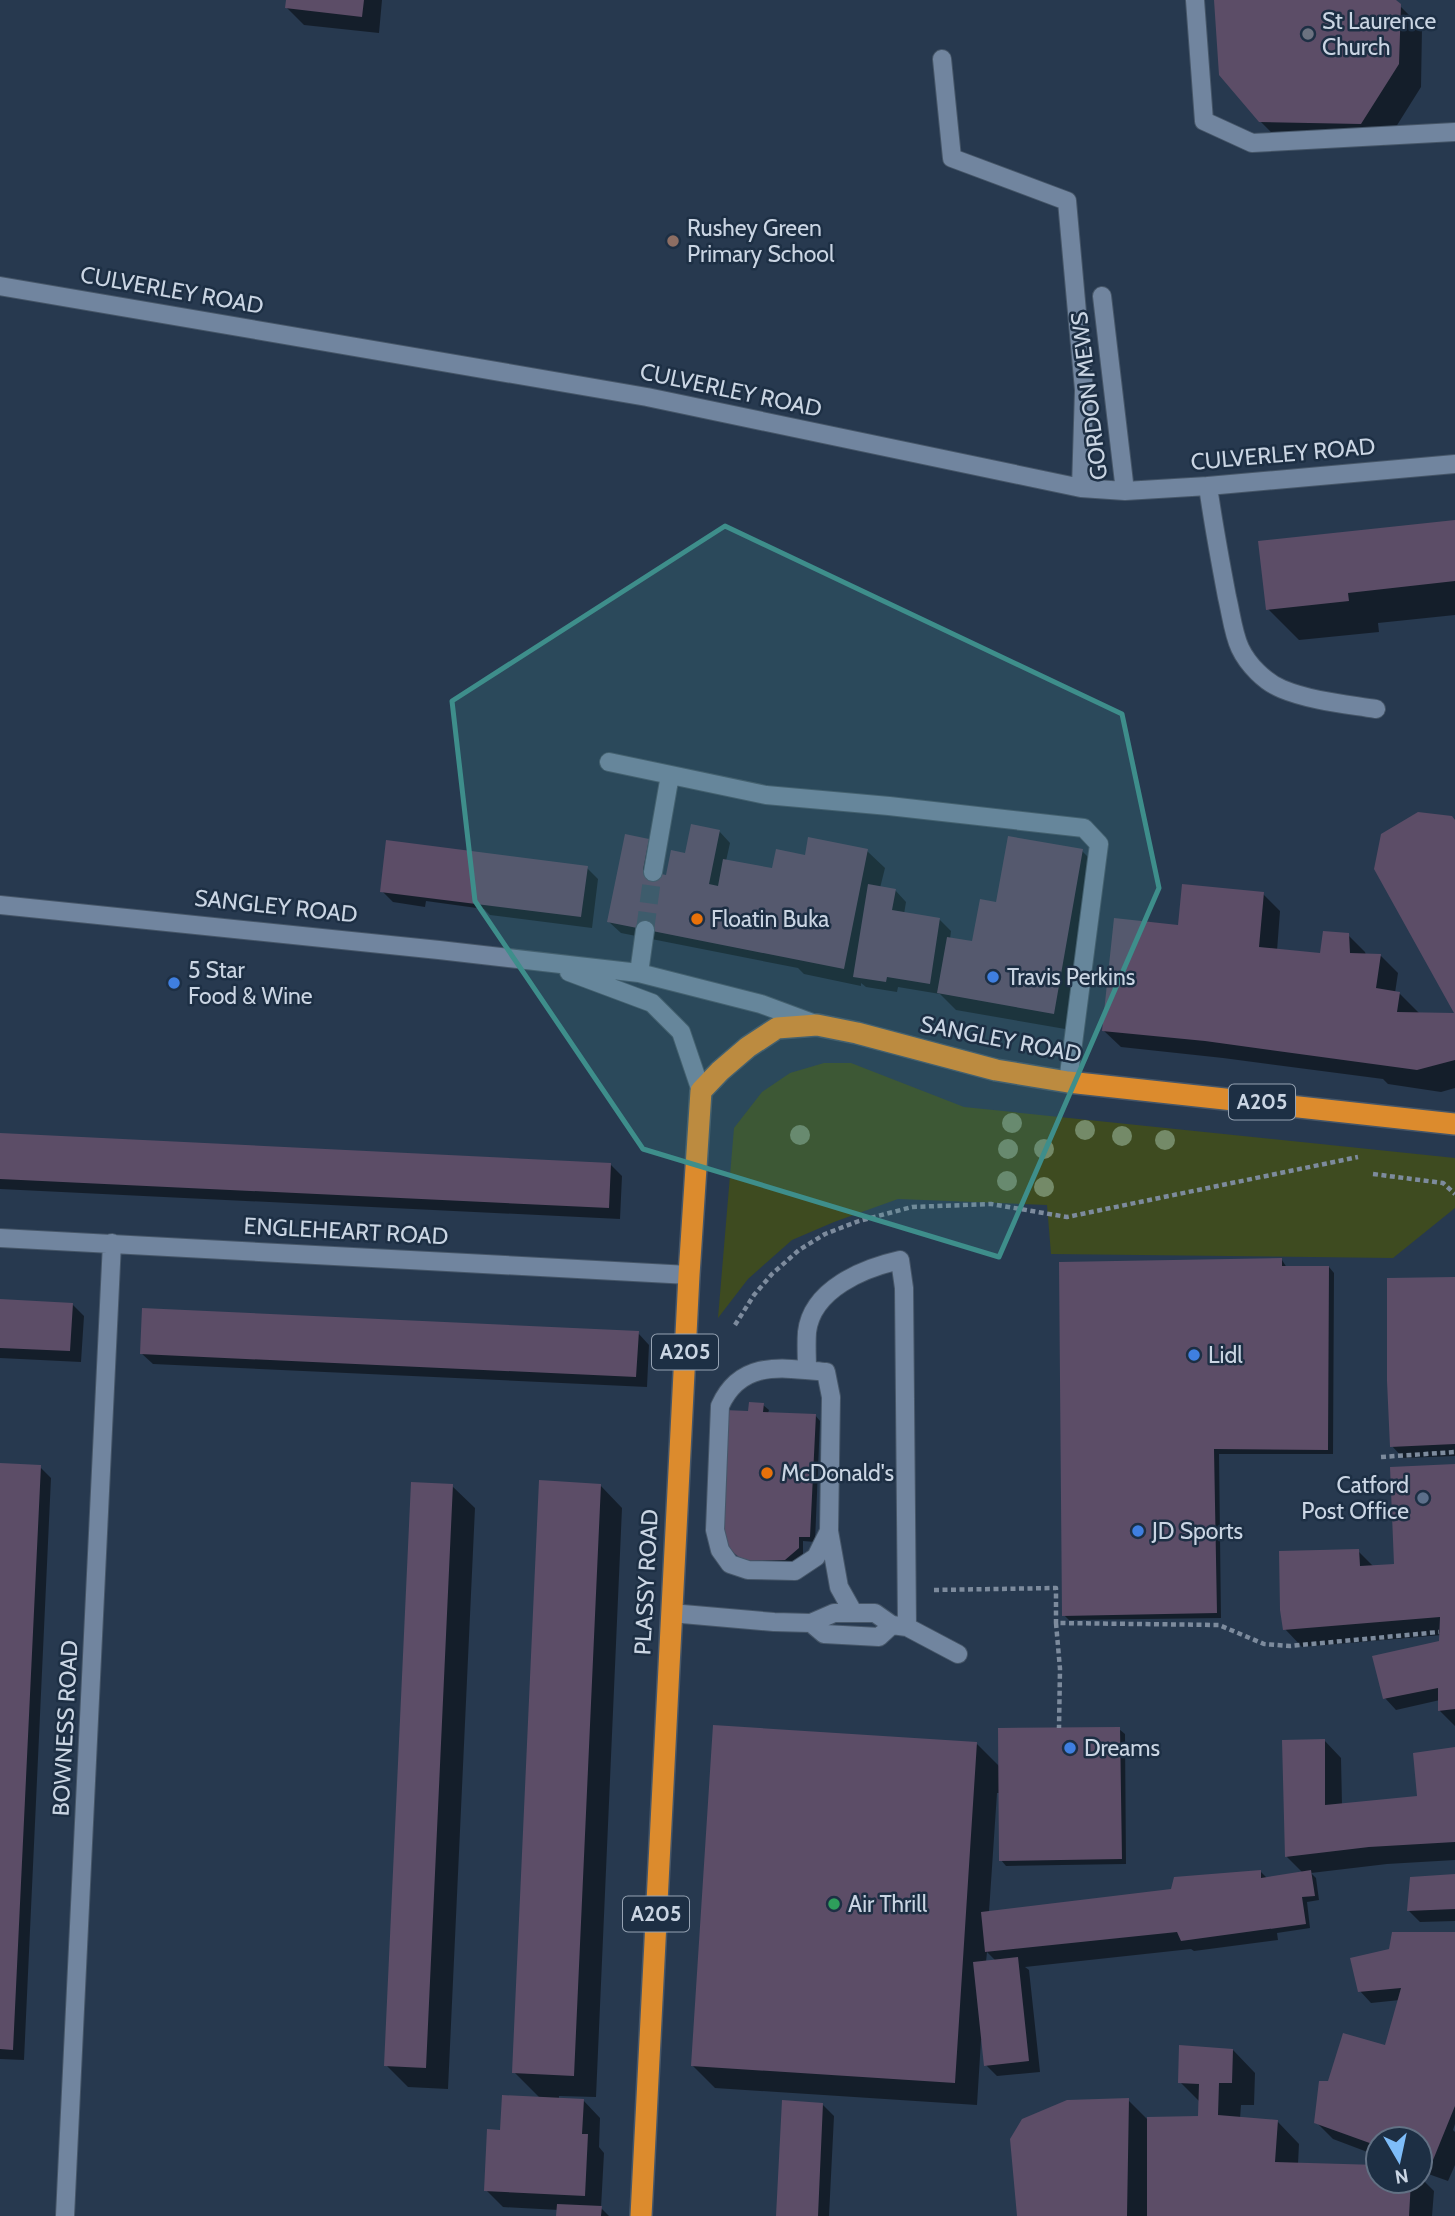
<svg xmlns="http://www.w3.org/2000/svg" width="1455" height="2216" font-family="Cabin,sans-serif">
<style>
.grass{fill:#3e4b20}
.shadow{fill:#0007;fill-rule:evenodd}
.building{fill:#5c4d67}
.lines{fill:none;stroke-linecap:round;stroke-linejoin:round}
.minor-tunnel{stroke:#3f5065;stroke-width:18;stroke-dasharray:18 9;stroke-linecap:butt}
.minor-casing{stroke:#465668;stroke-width:20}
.highway-casing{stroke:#465668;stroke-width:24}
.path{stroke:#7d8b9d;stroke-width:4.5;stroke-dasharray:5 3.5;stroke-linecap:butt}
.minor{stroke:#71859f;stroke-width:18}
.highway{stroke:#dc8b2d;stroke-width:21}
.tree{fill:#748a68}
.marked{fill:#3e8e8b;fill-opacity:0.2;stroke:#3e8e8b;stroke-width:5;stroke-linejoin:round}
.worship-dot{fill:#6b7280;stroke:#1d2f44;stroke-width:2.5}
.education-dot{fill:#8d6e63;stroke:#1d2f44;stroke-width:2.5}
.food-dot{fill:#e8710a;stroke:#1d2f44;stroke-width:2.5}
.shop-dot{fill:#3f7fe0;stroke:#1d2f44;stroke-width:2.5}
.service-dot{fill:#5c6f8a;stroke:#1d2f44;stroke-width:2.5}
.leisure-dot{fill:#2e9e5b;stroke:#1d2f44;stroke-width:2.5}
.labels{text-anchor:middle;stroke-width:5;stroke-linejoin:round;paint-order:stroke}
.shield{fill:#1d2f44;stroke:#96a3b3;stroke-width:2}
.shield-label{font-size:21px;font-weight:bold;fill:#cad5e3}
.poi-label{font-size:23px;fill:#cad5e3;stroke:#1d2f44;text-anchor:start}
.street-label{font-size:23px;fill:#cad5e3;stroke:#1d2f44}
</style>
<rect width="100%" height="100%" fill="#27394f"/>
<!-- grass -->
<path class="grass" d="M824,1063H851L964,1107L1455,1158V1208L1393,1258L1051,1254L1047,1205L898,1199L834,1222L792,1240L748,1279L718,1318L734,1128L762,1092L790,1073Z"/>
<!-- shadow -->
<path class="shadow" d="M288,0H382L379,33L304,25L287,8Z
M1216,0H1394L1422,28L1421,87L1384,146L1283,144L1260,121Z
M1455,521V615L1378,623L1379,632L1299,640L1268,609Z
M719,831L730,843L726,861L774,870L804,856L867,851L885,868L880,888L895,890L906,902L904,914L939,919L951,931L950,939L974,943L998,904L1082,851L1099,868L1071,1030L956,1010L940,994L898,987L897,992L866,987L861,983V986L804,974L798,968L621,933L609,922L648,841L660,852L656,874L667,877L687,855Z
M587,868L598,879L592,928L490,915L484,909L426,901L425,907L393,902L382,891Z
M1263,894L1280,911L1277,951L1321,955L1348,935L1365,952L1366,955L1381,956L1398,973L1395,993H1399L1420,1014L1455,1015V1088L1441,1092L1388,1084L1383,1079L1223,1058L1121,1047L1103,1030L1179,927Z
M0,1135L611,1165L622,1176L620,1219L0,1189Z
M1282,1260L1287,1268L1329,1267L1334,1273L1333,1454H1219L1221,1618L1069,1620L1064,1615Z
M1455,1279V1456L1403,1458L1392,1446Z
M0,1301L72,1304L84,1316L81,1362L0,1358Z
M638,1333L649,1345L647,1387L153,1364L141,1353Z
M763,1405L769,1410L768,1413L815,1415L820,1421L815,1542L803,1541V1554L791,1564L752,1566L728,1537L719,1532L750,1412Z
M0,1465L40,1467L51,1478L24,2060L0,2059Z
M1455,1465V1726L1440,1711V1700L1396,1710L1385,1698L1441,1643V1635L1302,1647L1285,1629L1358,1551L1374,1567L1396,1565Z
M600,1485L622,1508L596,2097L559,2096V2099L583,2100L600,2118L599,2147L604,2153L601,2208L609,2216H558L559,2210L503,2207L486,2190L502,2132L540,2098L514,2072Z
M452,1486L475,1508L448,2089L408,2087L386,2065Z
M1119,1729L1125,1734L1126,1864L1006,1866L1001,1860L1000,1793H997L989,1912L1173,1891L1261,1872L1268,1879L1303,1873L1287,1857L1324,1740L1341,1758L1342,1805L1419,1798L1455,1749V1860L1387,1864L1311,1873L1316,1878L1319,1900L1307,1902L1310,1928L1277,1933L1278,1940L1194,1951L1191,1949L1025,1967L1029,1970L1040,2072L997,2076L986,2065L983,2040H981L977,2105L715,2088L692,2065L977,1744L1000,1767ZM987,1952L996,1961L986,1962Z
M1455,1876V1921L1420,1922L1409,1911Z
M1455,1934V2124L1453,2130L1455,2132V2165L1448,2181L1420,2171V2139H1378V2156L1333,2139L1316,2122L1329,2083L1386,2047L1400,2000L1371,2003L1360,1991Z
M1233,2050L1255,2073L1254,2105H1241L1240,2119L1277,2121L1299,2144L1298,2164L1378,2167V2181H1420V2177L1434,2191L1432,2216H1018L1128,2100L1149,2121L1199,2118L1200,2102L1180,2082Z
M822,2104L834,2116L829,2216H778Z"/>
<!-- building -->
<path class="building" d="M286,0H364L362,17L285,8Z
M1214,0H1396L1401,4L1399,64L1361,124L1259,122L1219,75Z
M1455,520V581L1348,593L1349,601L1266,610L1258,541Z
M1418,812L1452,816L1455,820V1060L1417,1070L1205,1041L1102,1031L1114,918L1178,925L1182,884L1264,892L1259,947L1320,953L1323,931L1349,933L1350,953L1381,954L1376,988L1400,992L1397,1012L1454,1013L1374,869L1381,834Z
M691,824L720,830L709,884L718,886L723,859L772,868L776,849L805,855L808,837L868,849L844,969L607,922L625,834L649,839L643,870L666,875L671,850L685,853Z
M1008,836L1083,849L1054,1014L937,993L947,937L972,941L980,899L996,902Z
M386,840L588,866L581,917L380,892Z
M868,884L896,889L892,910L940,918L930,984L887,977L886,982L853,977Z
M0,1133L611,1163L609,1208L0,1179Z
M1282,1258V1266H1329L1328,1450L1214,1449L1217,1613L1062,1616L1059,1262Z
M1455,1277V1444L1390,1447L1387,1381V1278Z
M0,1299L73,1303L70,1351L0,1348Z
M142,1308L639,1331L636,1377L140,1354Z
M749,1402L764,1403L763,1412L816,1414L810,1537H799V1548L785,1560L744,1561L729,1549L725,1533H718L724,1410L748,1411Z
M0,1463L41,1465L13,2050L0,2049Z
M1455,1464V1709L1438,1711V1688L1383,1699L1372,1656L1439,1641L1440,1617L1283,1630L1280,1610L1279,1551L1359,1549L1360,1566L1394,1564L1390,1467Z
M539,1480L601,1484L574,2076L512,2073Z
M411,1482L453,1484L426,2068L384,2066Z
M713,1725L977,1742L955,2083L691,2066Z
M1120,1727L1122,1859L999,1861L998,1728Z
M1325,1739V1805L1417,1796L1413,1753L1455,1747V1842L1369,1847L1285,1857L1282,1740Z
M1261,1870V1878L1311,1870L1315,1896L1302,1897L1306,1924L1181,1941L1177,1932L985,1952L981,1912L1171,1889L1174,1877Z
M1455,1874V1909L1407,1911L1410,1877Z
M1392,1932H1455V2106L1431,2165L1420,2161V2139H1378V2146L1314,2123L1319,2081H1328L1343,2033L1385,2045L1401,1988L1358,1992L1350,1958L1389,1949Z
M1018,1957L1029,2061L984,2066L973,1962Z
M1179,2045L1233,2049L1232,2083H1219L1218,2115L1278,2120L1275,2162L1378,2165V2181H1411L1409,2216H1147V2117L1198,2116L1199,2084L1178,2083Z
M502,2095L584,2099L582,2134H588L585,2196L484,2191L487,2129L500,2130Z
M1129,2098L1127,2216H1017L1010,2139L1022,2119L1067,2100Z
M782,2100L823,2103L818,2216H776Z
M557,2204L602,2206L601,2216H556Z"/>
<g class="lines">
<!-- minor-tunnel -->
<path class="minor-tunnel" d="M645,930L653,872"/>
<!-- minor casing -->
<g class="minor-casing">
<path id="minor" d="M1195,0L1204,121L1252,143L1455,132
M942,59L952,158L1067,201L1084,390L1081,488
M0,286L647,397L1081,488L1125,491L1208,486L1455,464
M1102,296L1125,491
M1208,486C1213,523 1220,560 1227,597C1231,613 1233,633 1240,648C1248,665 1265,682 1282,689C1311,701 1345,704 1376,709
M609,762L766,795L889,806L1084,828L1099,844L1068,1082
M653,872L670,775
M0,905L439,950L639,973L761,1004L815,1024
M569,972L652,1003L681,1032L701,1091
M639,973L645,930
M0,1238L689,1275
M807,1370C807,1358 806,1345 807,1332C812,1289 864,1268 900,1260L904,1288L907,1627
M829,1531L816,1557L795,1571L748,1570L730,1564L720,1550L715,1530L720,1406C741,1359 783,1368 826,1372L831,1397L829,1531L839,1587L853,1612
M671,1613L774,1622L811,1623L834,1613H875L892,1625L907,1627L958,1654
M811,1623L824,1634L879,1637L892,1625
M65,2216L112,1243"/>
</g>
<!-- highway casing -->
<g class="highway-casing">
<path id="highway" d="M641,2216L689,1275L701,1091L720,1071L748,1047L777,1028L817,1025L857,1033L996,1070L1068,1082L1455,1124"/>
</g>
<!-- path -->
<path class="path" d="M1373,1174L1443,1183L1455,1194
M735,1325L754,1295L772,1274L799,1250L825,1234L859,1221L912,1207L991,1204L1067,1217L1358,1157
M1381,1457L1455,1452
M934,1590L1056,1588V1623L1219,1625L1264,1644L1290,1646L1439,1632
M1056,1623L1060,1669L1059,1728"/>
<!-- minor -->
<use href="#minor" class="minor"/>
<!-- highway -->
<use href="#highway" class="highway"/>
</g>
<!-- trees -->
<g class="tree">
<circle cx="1012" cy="1123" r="10"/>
<circle cx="1085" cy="1130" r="10"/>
<circle cx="800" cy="1135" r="10"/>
<circle cx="1122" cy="1136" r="10"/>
<circle cx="1165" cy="1140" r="10"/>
<circle cx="1008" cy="1149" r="10"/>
<circle cx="1044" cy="1149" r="10"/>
<circle cx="1007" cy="1181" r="10"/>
<circle cx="1044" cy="1187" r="10"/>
</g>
<!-- marked area -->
<path class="marked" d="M725,526L1122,714L1159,888L999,1257L643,1149L475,901L452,701Z"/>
<!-- markers -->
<circle class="worship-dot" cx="1308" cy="34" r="7"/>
<circle class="education-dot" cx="673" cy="241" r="7"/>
<g class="food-dot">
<circle cx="697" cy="919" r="7"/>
<circle cx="767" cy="1473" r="7"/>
</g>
<g class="shop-dot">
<circle cx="993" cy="977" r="7"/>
<circle cx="174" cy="983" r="7"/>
<circle cx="1194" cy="1355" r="7"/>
<circle cx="1138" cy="1531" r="7"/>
<circle cx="1070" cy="1748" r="7"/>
</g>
<circle class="service-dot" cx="1423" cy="1498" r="7"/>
<circle class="leisure-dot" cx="834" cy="1904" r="7"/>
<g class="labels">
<!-- shield labels -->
<g class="shield">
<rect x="1229" y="1084.5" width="66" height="35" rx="5"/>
<rect x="652" y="1334.5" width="66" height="35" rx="5"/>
<rect x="623" y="1896.5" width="66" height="35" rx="5"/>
</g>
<g class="shield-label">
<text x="1262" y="1109">A205</text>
<text x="685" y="1359">A205</text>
<text x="656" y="1921">A205</text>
</g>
<!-- poi labels -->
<g class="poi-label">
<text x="1322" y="29">St Laurence<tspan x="1322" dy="26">Church</tspan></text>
<text x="687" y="236">Rushey Green<tspan x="687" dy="26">Primary School</tspan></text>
<text x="711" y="927">Floatin Buka</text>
<text x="188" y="978">5 Star<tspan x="188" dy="26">Food &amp; Wine</tspan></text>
<text x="1007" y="985">Travis Perkins</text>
<text x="1208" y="1363">Lidl</text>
<text x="781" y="1481">McDonald's</text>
<text x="1409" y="1493" text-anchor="end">Catford<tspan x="1409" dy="26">Post Office</tspan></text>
<text x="1152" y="1539">JD Sports</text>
<text x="1084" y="1756">Dreams</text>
<text x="848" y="1912">Air Thrill</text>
</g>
<!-- street labels -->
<g class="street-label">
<text transform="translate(172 290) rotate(10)" y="8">CULVERLEY ROAD</text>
<text transform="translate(731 390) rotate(12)" y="8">CULVERLEY ROAD</text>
<text transform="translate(1089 396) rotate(-97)" y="8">GORDON MEWS</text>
<text transform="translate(1283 454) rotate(-5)" y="8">CULVERLEY ROAD</text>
<text transform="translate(276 906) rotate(6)" y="8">SANGLEY ROAD</text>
<text transform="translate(1001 1039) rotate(11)" y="8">SANGLEY ROAD</text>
<text transform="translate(346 1231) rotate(3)" y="8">ENGLEHEART ROAD</text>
<text transform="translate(646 1582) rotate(-87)" y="8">PLASSY ROAD</text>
<text transform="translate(65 1728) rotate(-87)" y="8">BOWNESS ROAD</text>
</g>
</g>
<!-- north arrow -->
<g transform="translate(1399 2160) rotate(171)"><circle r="33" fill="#1d2f44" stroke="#627184" stroke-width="2"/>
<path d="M0-5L12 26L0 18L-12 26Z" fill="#7ebdf9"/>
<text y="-10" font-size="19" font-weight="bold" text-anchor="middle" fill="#cad5e3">N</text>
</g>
</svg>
